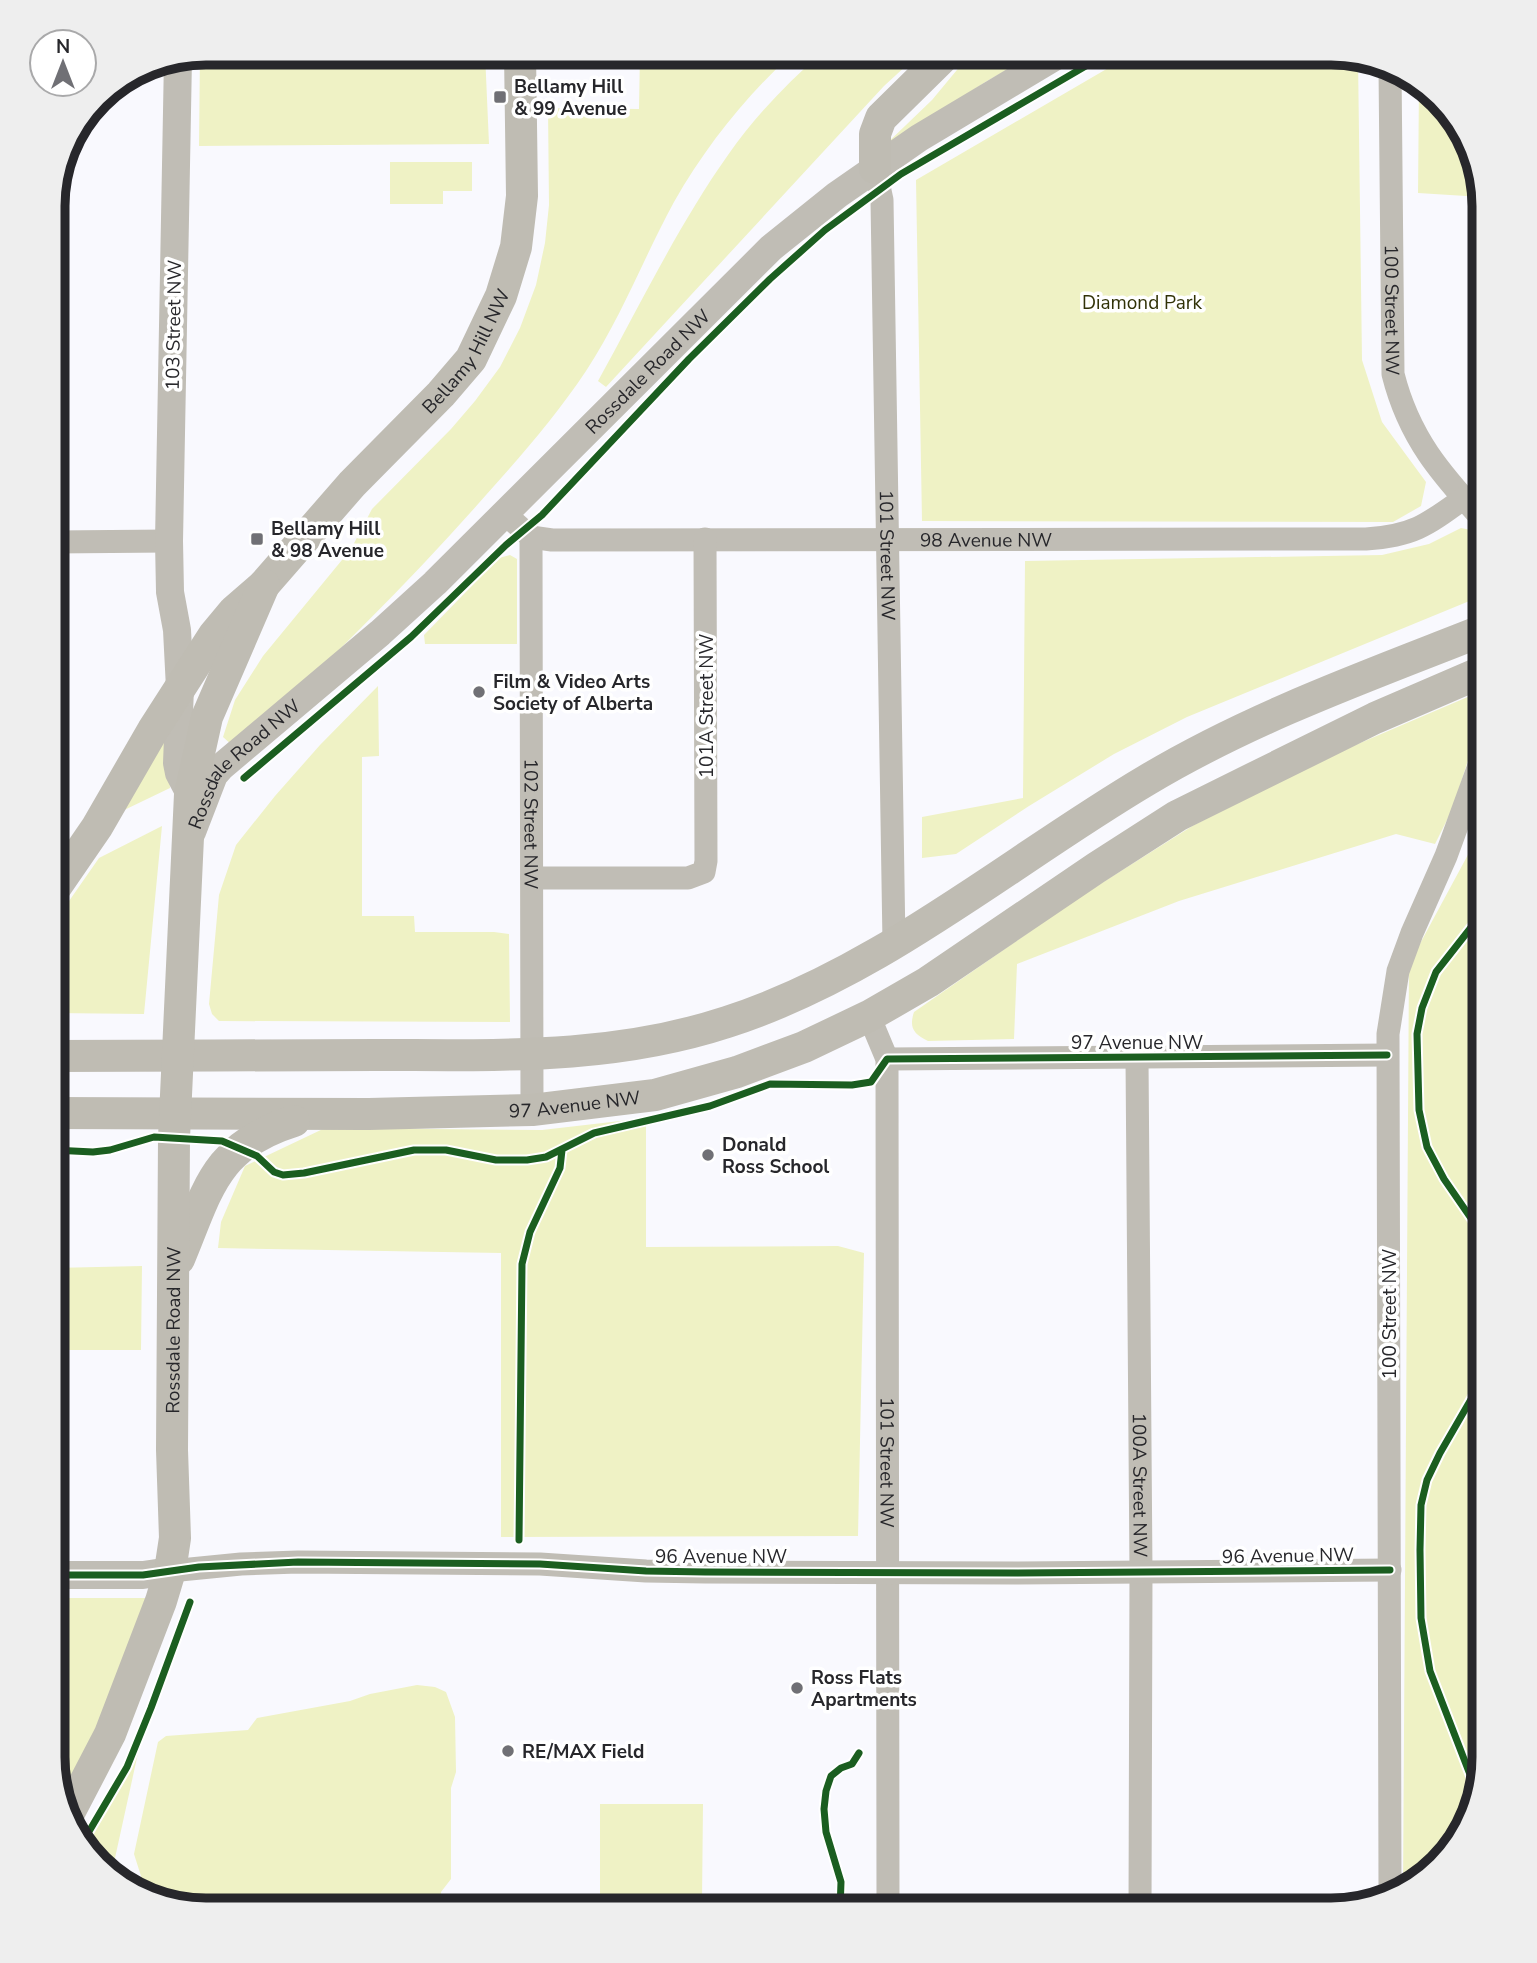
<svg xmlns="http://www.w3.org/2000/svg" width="1537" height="1963" font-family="'Nunito Sans',sans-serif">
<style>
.green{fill:#eff2c5}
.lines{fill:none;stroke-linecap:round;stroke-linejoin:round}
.minor{stroke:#c0bdb5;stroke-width:23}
.tertiary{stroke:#c0bdb5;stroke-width:28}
.secondary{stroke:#bfbcb3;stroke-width:32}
.cycleway-casing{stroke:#fff;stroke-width:11}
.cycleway{stroke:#1b5e20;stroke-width:7}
.poi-dot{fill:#707075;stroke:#fff;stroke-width:2.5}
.labels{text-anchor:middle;stroke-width:7;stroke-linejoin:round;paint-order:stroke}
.poi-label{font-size:19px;font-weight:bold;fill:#27272b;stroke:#fff;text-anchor:start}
.park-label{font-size:19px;fill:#313207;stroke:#fff}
.street-label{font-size:19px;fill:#27272b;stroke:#fff}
.rim{fill:none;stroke:#27272b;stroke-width:9}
</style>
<rect width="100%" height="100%" fill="#f9f9fe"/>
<!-- green -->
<path class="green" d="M206,53H485L489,144L199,146L200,54Z
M640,53H793C746,96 706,146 674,202C644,257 621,318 586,371C556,416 521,456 486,495C410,582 327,662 245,742L233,746L223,737L235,700L263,656L351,549L372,509L451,429L475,401L500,367L520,328L536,285L545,243L549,205L548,108L639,109Z
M821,53H920L884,86L606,387L598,381C639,307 679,224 728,155C754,117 787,84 821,53Z
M971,53H1037L987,81L880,150L932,100Z
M1134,53H1341L1358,58L1362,360L1382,422L1426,482L1421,506L1393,522L922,521L916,180Z
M1419,84L1459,121L1482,197L1418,193Z
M390,162H472V191H443V204H390Z
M1461,528L1471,530L1484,545V595L1187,717L1114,754L1029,806L956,854L922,858V817L1023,798L1025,561L1382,555L1429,544Z
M510,555L517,559V644H425L424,635L499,558Z
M378,686L379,756L362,757V916H414L415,932H494L509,934L510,1022L219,1021L212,1014L209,1004L219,895L236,845L275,796L320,745Z
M1484,690L1471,751L1452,810L1435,844L1396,834L1179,901L1017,964L1014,1039L928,1041C913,1034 909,1027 914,1012L1081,896L1194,825L1332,755Z
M168,735L170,788L118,813Z
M1484,825V1758L1464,1834L1416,1885L1403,1889L1409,964Z
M162,826L144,1014L53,1013V924L99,858Z
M646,1118V1247L838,1246L864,1253L858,1536L501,1537V1253L218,1248L221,1222L245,1166L325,1128L542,1130Z
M142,1266L141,1350H53V1268Z
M53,1598H147L111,1702L66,1801L53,1758Z
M417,1685L435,1687L446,1692L455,1717L456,1772L451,1788V1879L441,1892L442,1910H205L147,1895L134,1854L158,1742L166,1736L248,1730L257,1718L350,1701L370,1694Z
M140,1744L115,1858L123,1885L84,1848L126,1779Z
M600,1804H703L702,1901H600Z"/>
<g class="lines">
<!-- minor -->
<g class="minor">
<path id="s1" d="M1390,68L1393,374C1409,438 1441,474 1484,521"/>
<path id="s2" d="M875,168L882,200L894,943"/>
<path id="s3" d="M505,514L531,537L552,540L1366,539C1413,536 1427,525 1464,498"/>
<path id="s4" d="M531,537L532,1110"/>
<path d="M53,542L169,541"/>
<path d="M532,878H688L704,872L706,861L705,539"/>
<path id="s5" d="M869,1016L887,1059L888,1910"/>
<path id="s6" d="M1137,1058L1141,1572L1140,1910"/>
<path d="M887,1059L1387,1055"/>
<path d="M170,1571L241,1564L298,1562L540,1564L646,1571L705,1572L1018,1573L1390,1570"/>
<path d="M1390,1893L1388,1034L1398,971L1412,933L1446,856L1484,752"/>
</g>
<!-- tertiary -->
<g class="tertiary">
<path d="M178,58L169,541L170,592L177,630L180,688L177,763L179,773L190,794"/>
<path id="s7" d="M192,832L214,775L221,767L380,633L435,583L771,248L837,195L919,138L1061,53"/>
<path d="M53,1575H143L170,1571"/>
</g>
<!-- secondary -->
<g class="secondary">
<path d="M875,168V134L881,118L947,53"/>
<path id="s8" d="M53,891L97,827L153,730L214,635L234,611L264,585L352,484L441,394L471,359L501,296L516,247L522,196L520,53"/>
<path d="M53,1056C161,1056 268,1055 376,1055C497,1055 611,1060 727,1022C880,973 1010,861 1147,780C1252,717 1370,675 1484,630"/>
<path id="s9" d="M53,1113L369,1114L532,1110L655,1095L737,1072L804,1047L869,1016L928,982L1096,868L1177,816L1375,718L1484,671"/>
<path d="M179,1259C208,1190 214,1146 294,1121"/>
<path id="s10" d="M69,1813L110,1734L161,1601L170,1571L175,1538L172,1450L174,1138L190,794L207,717L264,585"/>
</g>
<!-- cycleway casing -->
<g class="cycleway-casing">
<path id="cycleway" d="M244,778L411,637L506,545L542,515L689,359L770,279L825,230L901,174L1108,53
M53,1150L93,1152L110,1150L154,1137L222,1141L257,1156L274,1172L283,1175L304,1173L414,1150H446L496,1160H527L546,1157L594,1133L710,1106L770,1084L852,1085L871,1082L887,1059L1387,1055
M1484,1237L1444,1179L1427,1147L1419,1110L1417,1034L1422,1008L1436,972L1484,911
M519,1540L522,1264L530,1232L560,1168L562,1150
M53,1575H143L199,1567L298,1562L540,1564L646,1571L705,1572L1018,1573L1390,1570
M1476,1790L1430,1671L1421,1618L1420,1550L1421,1505L1427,1480L1440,1453L1477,1389L1484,1369
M81,1845L127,1767L151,1708L190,1602
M840,1910L841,1882L826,1832L824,1809L826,1791L831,1776L841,1768L852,1764L859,1753"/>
</g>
<!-- cycleway -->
<use href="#cycleway" class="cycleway"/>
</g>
<!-- markers -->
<g class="poi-dot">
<rect x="493" y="90" width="14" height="14" rx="3.5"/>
<rect x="250" y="532" width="14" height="14" rx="3.5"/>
<circle cx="479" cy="692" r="7"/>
<circle cx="708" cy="1155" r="7"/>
<circle cx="797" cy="1688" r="7"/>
<circle cx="508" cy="1751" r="7"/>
</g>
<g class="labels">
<!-- poi labels -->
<g class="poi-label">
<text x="514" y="93">Bellamy Hill<tspan x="514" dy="22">&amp; 99 Avenue</tspan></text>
<text x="271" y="535">Bellamy Hill<tspan x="271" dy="22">&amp; 98 Avenue</tspan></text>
<text x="493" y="688">Film &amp; Video Arts<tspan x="493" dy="22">Society of Alberta</tspan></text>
<text x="722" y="1151">Donald<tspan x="722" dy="22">Ross School</tspan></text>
<text x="811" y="1684">Ross Flats<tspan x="811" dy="22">Apartments</tspan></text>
<text x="522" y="1758">RE/MAX Field</text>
</g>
<!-- park labels -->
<g class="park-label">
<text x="1142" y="309">Diamond Park</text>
</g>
<!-- street labels -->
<g class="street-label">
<text dy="7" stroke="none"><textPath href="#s1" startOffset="242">100 Street NW</textPath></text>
<text transform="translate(173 325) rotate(-89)" y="7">103 Street NW</text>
<text dy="7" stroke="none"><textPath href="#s8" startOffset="684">Bellamy Hill NW</textPath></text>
<text dy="7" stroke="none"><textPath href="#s7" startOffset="654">Rossdale Road NW</textPath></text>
<text dy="7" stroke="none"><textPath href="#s3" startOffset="490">98 Avenue NW</textPath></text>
<text dy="7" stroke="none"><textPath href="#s2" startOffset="388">101 Street NW</textPath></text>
<text transform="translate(706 706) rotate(-90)" y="7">101A Street NW</text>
<text dy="7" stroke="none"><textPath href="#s7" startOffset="88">Rossdale Road NW</textPath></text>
<text dy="7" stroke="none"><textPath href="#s4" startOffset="287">102 Street NW</textPath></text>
<text x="1137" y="1049">97 Avenue NW</text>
<text dy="7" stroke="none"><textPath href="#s9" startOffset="522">97 Avenue NW</textPath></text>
<text transform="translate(1389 1314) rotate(-90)" y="7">100 Street NW</text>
<text dy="7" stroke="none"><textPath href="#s10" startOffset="504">Rossdale Road NW</textPath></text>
<text dy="7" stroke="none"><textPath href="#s5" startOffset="450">101 Street NW</textPath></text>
<text dy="7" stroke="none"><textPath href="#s6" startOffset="427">100A Street NW</textPath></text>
<text transform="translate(1288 1555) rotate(-1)" y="7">96 Avenue NW</text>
<text x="721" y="1563">96 Avenue NW</text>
</g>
</g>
<!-- crop -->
<path d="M0 0H1537V1963H0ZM206 65H1331A141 141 0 0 1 1472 206V1757A141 141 0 0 1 1331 1898H206A141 141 0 0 1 65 1757V206A141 141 0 0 1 206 65Z" fill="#eee" fill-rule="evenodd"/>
<path class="rim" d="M206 65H1331A141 141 0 0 1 1472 206V1757A141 141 0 0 1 1331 1898H206A141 141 0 0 1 65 1757V206A141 141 0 0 1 206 65Z"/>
<!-- north arrow -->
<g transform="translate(63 63)"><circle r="33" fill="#ffffff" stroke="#a9a9aa" stroke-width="2"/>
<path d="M0-5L12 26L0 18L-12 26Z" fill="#707075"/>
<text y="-10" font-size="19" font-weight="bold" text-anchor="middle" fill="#27272b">N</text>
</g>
</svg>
